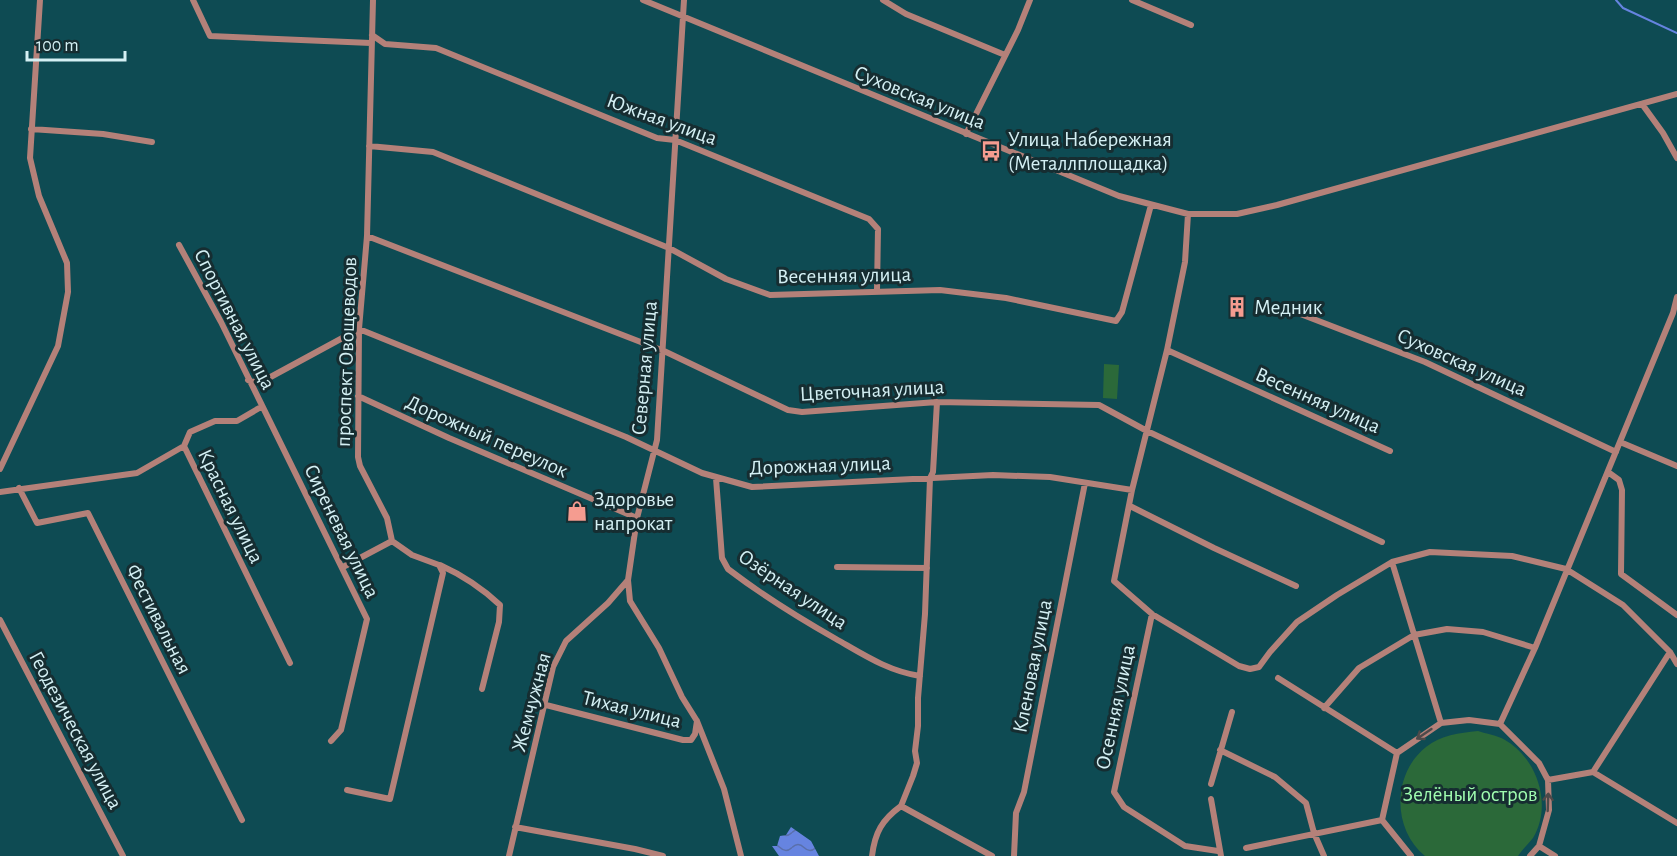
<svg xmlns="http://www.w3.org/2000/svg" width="1677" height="856" font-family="'Alegreya Sans',sans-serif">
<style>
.park{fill:#2b6939}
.water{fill:url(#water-waves)}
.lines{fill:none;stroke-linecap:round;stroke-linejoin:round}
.stream{stroke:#6684e0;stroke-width:2}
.minor{stroke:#b48179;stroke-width:6}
.oneway{stroke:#4d4a4a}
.labels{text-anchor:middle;stroke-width:6;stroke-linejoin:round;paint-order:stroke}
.street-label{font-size:21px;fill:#d4f0f4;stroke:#162d31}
.poi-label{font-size:21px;fill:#d4f0f4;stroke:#162d31;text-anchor:start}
.park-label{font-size:21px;fill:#9ffcaf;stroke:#162d31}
</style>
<defs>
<pattern id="water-waves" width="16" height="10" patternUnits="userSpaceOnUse" patternTransform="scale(1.5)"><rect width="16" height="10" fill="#6684e0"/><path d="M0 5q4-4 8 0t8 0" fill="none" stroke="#596fab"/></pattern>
</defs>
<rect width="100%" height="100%" fill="#0e4b53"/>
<!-- park -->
<path class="park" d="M1104,364L1119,365L1117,399L1103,398Z
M1478,731C1486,734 1497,735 1505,740C1537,758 1553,805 1533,838C1528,844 1522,850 1518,856H1425C1392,829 1392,774 1426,747C1441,735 1459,733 1478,731Z"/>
<!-- water -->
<path class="water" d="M791,827L811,841L819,856H779L772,846H777L780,836L786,835Z"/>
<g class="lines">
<!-- stream -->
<path class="stream" d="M1616,0L1623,8L1677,33"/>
<!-- minor -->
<path class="minor" d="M193,0L210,36L371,43
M643,0L1119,196L1188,214H1237L1277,205L1677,94
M684,0L657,440L637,518L628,580L630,601L659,648L682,697L697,721L724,789L741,856
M883,0L906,14L1005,55
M1132,0L1191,25
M372,35L385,44L436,48L657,138L675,140L869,219L878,229L877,290
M1642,104L1663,133L1677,158
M31,129L103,134L152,142
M966,134L1018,30L1030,0
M369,146L433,152L669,248L726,279L770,295L940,290L1006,298L1116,321L1122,312L1151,205
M1188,214L1185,262L1167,350L1132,490L1114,581L1152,614L1239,666L1250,669L1259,667L1270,652L1297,622L1337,595L1392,562L1430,552L1512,556L1566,569L1623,605L1670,652L1677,664
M367,236L664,351L788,410L802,412L937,402L1099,405L1147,431L1382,542
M179,245L221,322L367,619L341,730L331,741
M1290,310L1425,362L1616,452
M1167,350L1390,451
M248,380L252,382L265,380L359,329L626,437L702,473L752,487L993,475L1050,477L1132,490
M358,396L449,438L637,518
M261,407L237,421H215L190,432L184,446L290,663
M1620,442L1677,466
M0,469L58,346L68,292L67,263L39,196L30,158L40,0
M1608,472L1619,480L1622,490L1621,574L1677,615
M716,478L722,558L728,569C762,595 799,618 836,639C864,655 888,671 920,676
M19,488L37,523L88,513L242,820
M0,492L137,473L184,446
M1130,506L1214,548L1296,586
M1392,562L1441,723
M440,565C462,575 482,588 500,605L499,622L482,689
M343,567L392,541
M837,567L927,568
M1152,614L1114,792L1124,807L1185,846L1218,851
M0,620L123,856
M1535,648L1673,313L1677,297
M1278,678L1397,753
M546,705L683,740H691L695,734L697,721
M1324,708L1359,668L1414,635L1447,629L1483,632L1535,648L1500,724
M1220,750L1275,777L1306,803L1314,833L1324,856
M1593,772L1670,652
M1548,780L1593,772L1677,823
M1211,784L1232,712
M347,790L390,799L443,573L439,565L412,555L392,541L387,518L360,466L358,457L359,329L367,236L373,0
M1211,799L1221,856
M901,806L913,776L917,763L915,751L918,726V698L925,614L930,478L933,472L937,402
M515,827L635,849L663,856
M1539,846L1555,856
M1246,848L1382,820
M509,856L553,667L566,641L608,603L628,580
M872,856C875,832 882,820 901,806L992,856
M1014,856L1016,813L1024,792L1085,483
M1411,856L1382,820L1397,753L1441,723L1469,720L1500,724L1539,763L1548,780L1549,810L1539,846L1530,856"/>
</g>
<!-- one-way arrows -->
<defs><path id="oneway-shaft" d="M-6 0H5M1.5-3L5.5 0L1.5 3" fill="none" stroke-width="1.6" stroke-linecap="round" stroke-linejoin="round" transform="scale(1.5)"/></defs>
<g class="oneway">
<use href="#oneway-shaft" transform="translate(1424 734) rotate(146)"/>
<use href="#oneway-shaft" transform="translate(1548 802) rotate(-88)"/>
</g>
<!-- icons -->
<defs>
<g id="bus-bare" transform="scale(1.62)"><path d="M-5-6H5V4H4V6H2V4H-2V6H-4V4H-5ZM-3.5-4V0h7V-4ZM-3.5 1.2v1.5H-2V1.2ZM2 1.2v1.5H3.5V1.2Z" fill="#f59c90" stroke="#162d31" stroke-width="2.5" paint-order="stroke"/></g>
<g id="building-bare" transform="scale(1.62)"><path d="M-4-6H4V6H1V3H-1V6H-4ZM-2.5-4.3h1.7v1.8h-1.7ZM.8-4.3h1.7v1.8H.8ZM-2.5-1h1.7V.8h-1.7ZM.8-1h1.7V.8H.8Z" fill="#f59c90" stroke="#162d31" stroke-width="2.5" paint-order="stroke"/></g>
<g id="shop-bare" transform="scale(1.62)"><path d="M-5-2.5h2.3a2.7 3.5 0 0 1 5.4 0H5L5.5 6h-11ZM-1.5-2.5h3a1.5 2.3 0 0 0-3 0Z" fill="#f59c90" stroke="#162d31" stroke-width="2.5" paint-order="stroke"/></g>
</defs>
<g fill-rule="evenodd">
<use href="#bus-bare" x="991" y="151"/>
<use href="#building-bare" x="1237" y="307"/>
<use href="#shop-bare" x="577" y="511"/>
</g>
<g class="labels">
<!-- street labels -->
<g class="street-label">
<text transform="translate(920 97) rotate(22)" y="7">Суховская улица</text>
<text transform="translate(662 119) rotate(20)" y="7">Южная улица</text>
<text transform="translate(844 275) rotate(-1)" y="7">Весенняя улица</text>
<text transform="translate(235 319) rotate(63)" y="7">Спортивная улица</text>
<text transform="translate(346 352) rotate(-88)" y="7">проспект Овощеводов</text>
<text transform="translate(1462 362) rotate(24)" y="7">Суховская улица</text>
<text transform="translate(644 368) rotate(-85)" y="7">Северная улица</text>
<text transform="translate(872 390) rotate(-3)" y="7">Цветочная улица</text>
<text transform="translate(1318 400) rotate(24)" y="7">Весенняя улица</text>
<text transform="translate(487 436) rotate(24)" y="7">Дорожный переулок</text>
<text transform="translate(820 465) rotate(-2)" y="7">Дорожная улица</text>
<text transform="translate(231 506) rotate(64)" y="7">Красная улица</text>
<text transform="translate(342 531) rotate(64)" y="7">Сиреневая улица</text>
<text transform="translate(793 589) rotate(34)" y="7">Озёрная улица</text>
<text transform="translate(159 619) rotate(63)" y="7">Фестивальная</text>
<text transform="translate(1032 666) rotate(-79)" y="7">Кленовая улица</text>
<text transform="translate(531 702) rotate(-75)" y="7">Жемчужная</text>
<text transform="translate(1115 707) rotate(-78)" y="7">Осенняя улица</text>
<text transform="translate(632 709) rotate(14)" y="7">Тихая улица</text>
<text transform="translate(76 730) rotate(62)" y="7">Геодезическая улица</text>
</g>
<!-- poi labels -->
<g class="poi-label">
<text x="1008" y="146">Улица Набережная<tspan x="1008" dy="24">(Металлплощадка)</tspan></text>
<text x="1254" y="314">Медник</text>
<text x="594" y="506">Здоровье<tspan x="594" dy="24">напрокат</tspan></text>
</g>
<!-- park labels -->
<g class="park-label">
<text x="1470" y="801">Зелёный остров</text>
</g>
</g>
<!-- scale -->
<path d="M27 51v9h98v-9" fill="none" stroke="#d4f0f4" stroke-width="3"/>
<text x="36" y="51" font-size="18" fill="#d4f0f4" stroke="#162d31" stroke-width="4.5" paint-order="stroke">100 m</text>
</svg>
